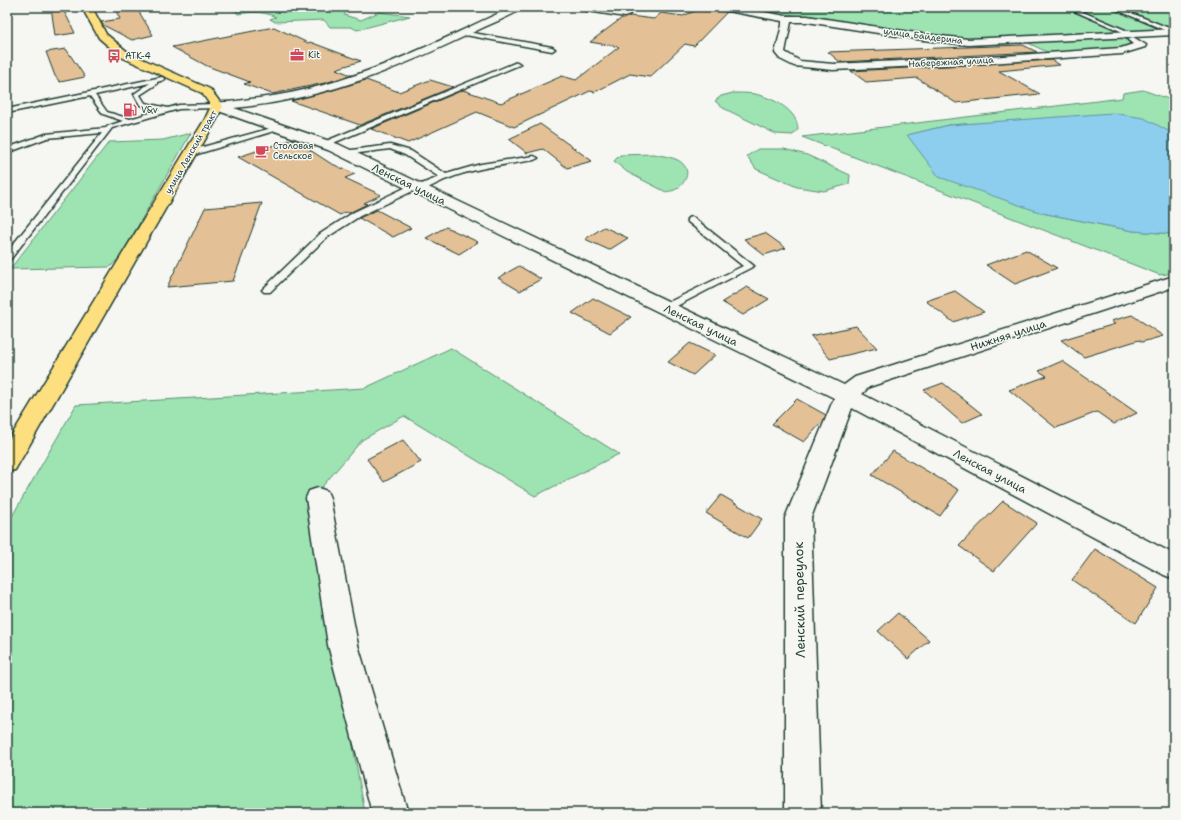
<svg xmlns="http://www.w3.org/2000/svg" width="1181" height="820" font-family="'Shantell Sans',sans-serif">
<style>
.green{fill:#9de4b2;stroke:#5e9073}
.water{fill:#8dceee;stroke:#6194a4}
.building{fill:#e3c095;stroke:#1f3d34}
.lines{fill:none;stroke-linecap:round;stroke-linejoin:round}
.lane-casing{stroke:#1f3d34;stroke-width:3}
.street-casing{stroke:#1f3d34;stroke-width:3}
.primary-casing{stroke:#1f3d34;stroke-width:3}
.lane{fill:#f6f6f2;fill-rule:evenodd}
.street{fill:#f6f6f2;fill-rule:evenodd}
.primary{fill:#fddf80;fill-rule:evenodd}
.labels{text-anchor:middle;stroke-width:3;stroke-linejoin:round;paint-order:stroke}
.far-street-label{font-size:9px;fill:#1f3d34;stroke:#f6f6f2}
.far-poi-label{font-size:9px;fill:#1f3d34;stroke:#f6f6f2;text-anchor:start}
.street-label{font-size:11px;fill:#1f3d34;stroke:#f6f6f2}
.near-street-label{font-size:13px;fill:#1f3d34;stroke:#f6f6f2}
</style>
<rect width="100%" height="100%" fill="#f6f6f2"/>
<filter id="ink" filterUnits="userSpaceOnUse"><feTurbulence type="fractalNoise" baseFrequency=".025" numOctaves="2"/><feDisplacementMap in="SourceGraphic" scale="8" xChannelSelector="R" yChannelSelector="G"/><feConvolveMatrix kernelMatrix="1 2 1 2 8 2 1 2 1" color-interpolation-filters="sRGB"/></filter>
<g filter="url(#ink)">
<!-- green -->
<path class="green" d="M228,7H251L250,8L252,10C260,10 270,11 276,7L327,8L347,11L344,15L361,20L379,12L410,16L357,30L351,27H330L324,20L275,22L270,19L276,17C263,11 251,12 238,14L235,10H230Z
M744,7H1174V29L965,40L925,36Z
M1114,37L1128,40L1130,42L1129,46L1118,50L1051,54L1024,41Z
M1143,90L1174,101V134L1172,132L1016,121L949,125L908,135L1042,213L1133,231L1174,234V273L1160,275L802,137L1122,98L1123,93Z
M733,93C740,93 748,93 755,94C772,98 797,109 798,129L793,135L776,134L723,108L715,101L721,96Z
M191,133L120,257L110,267L10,269L109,142L163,140Z
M758,149H784L807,155L850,175L849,184L824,191L797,187L756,169L747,156Z
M654,154C662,156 677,157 683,164C691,172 685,183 678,188C675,191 669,191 666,192L627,172L614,161L620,155Z
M451,348L619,454L535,496L404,416L362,440L309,502L365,813H7V525L76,405L365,388Z"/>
<!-- water -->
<path class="water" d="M1112,113L1144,118L1174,134V234L1133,231L1042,213L939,177L907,135L949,125Z"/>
<!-- building -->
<path class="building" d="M51,7H62L75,33L55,36Z
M114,7H136L153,35L132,40L103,25L101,22L120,19Z
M704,7L727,12L694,46L685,44L650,77L630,74L595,92L590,91L514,127L477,112L408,143L371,129L463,90L501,103L562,76L576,80L619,47L590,42L622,18L630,16L654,19L661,13L683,16Z
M274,27L308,43L310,42L361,61L336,69L351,75L325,83L272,94L244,84L250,82L207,66L172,47Z
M1023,45L1037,52L840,62L828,52Z
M66,49L85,77L60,82L55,76L46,52Z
M1052,60L1060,65L999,71L1040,94L956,103L917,78L866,82L851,71Z
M366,80L399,92L430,80L453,87L360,125L291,101L330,91Z
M540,124L592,161L567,168L543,149L527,153L509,139Z
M293,139L330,163L355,174L345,178L381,195L364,203L367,204L349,213L346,212L340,215L238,157Z
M262,203L233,281L167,287L205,208Z
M377,210L411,228L393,237L359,218Z
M446,227L478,242L459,254L426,238Z
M604,227L628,238L609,250L585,239Z
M765,233L786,248L764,255L744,239Z
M1026,250L1057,268L1015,284L986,265Z
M519,266L541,279L520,291L498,278Z
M747,287L769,299L743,315L722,302Z
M955,291L984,312L953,322L926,301Z
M593,298L631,317L610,333L572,313Z
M1132,315L1163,336L1142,342L1139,340L1084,357L1061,340L1115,324L1111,321Z
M856,326L877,348L830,359L811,336Z
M690,343L715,355L693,375L668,362Z
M1062,361L1137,413L1114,424L1097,412L1056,428L1009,390L1047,376L1039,371Z
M943,383L982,414L962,423L924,390Z
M797,399L826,415L823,421L804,442L772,424Z
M403,440L421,462L384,482L367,459Z
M893,451L959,490L940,516L872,475Z
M721,495L762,519L748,538L706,513Z
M1003,501L1037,523L994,571L959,546Z
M1095,549L1158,588L1136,623L1072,580Z
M898,613L929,640L908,659L878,631Z"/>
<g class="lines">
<!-- lane casing -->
<g class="lane-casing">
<path id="lane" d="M1065,7H1071L1137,35L1132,36Z
M1110,7H1116L1174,30V34Z
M1170,7H1174V9Z
M462,31L552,47L555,49L552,51L460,34L459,33Z
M517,62L520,64L519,65L326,146H323L319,144Z
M162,77L165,79L164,80L157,82V84L140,95L145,103L168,108L179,105L217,104L220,106L217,108L179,109L112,128L10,260L7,261V252L102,133L47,138L7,153V148L46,134L106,128L108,126L123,121L103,114L90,96L7,113V109ZM150,83L134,94L140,105L160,110L130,119L107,112L95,95Z
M279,126L281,127V129L194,155H188L187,153L188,151Z
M390,145L411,151L446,174L481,164L534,156L538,158L534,160C504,165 475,168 447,179C438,182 424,192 415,190L360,216L326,238L270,292H264L262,290L264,288L320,234L354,212L411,185L417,186L439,177L405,155L390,149L344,155L340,153L344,151Z
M691,217L694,218L754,266L669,310H661L660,308L661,306L743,266L688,222L687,220L688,218Z"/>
</g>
<!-- street casing -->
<g class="street-casing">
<path id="street" d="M512,7H523C517,14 488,25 478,30C395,70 326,99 234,108L338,144L844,385L855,377L1174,276V287L869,387L862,394L1174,554V579L1164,575L852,408L811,518L821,813H785V518L834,398L328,150L213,109L211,106L213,103L217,102C230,103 246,99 259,98C350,87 430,45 512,7Z
M578,7C589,7 621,6 630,14L625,17L582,10Z
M718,7H736L786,16H807L923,34L968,39L1174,29V35L968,45L923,40L807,22H791L785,52L800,61L833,64L989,57L1121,48L1133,44L1128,40L1133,37L1146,45L1145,47L1122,54L989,63L833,70L794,66L780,59L775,53L782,25V21L722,10Z
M318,488L327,491L330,498L358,645L408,813H372L328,645L306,498L309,491Z"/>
</g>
<!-- primary casing -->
<g class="primary-casing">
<path id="primary" d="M86,7H94L95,13L106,34L129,53L210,89L223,106L217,119L15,470L7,472V443L205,119L211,106L202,93L121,57L99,38L85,13Z"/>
</g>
<!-- lane -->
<use href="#lane" class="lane"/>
<!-- street -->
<use href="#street" class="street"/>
<!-- primary -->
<use href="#primary" class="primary"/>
</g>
</g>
<!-- icons -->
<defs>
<g id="office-bare" transform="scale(1.08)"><path d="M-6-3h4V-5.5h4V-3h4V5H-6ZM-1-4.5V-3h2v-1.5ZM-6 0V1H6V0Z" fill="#d1495b" stroke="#f6f6f2" stroke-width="2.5" paint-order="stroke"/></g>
<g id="bus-bare" transform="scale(1.08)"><path d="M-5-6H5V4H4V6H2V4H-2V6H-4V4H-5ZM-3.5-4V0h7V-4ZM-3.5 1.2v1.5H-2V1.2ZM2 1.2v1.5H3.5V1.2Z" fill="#d1495b" stroke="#f6f6f2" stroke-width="2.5" paint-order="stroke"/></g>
<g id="fuel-bare" transform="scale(1.08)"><path d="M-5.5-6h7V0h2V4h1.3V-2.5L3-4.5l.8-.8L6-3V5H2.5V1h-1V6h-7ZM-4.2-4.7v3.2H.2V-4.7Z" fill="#d1495b" stroke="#f6f6f2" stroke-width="2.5" paint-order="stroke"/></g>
<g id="cafe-bare" transform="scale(1.08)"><path d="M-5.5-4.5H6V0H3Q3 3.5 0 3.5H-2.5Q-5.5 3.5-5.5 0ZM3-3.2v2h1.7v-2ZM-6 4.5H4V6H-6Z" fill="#d1495b" stroke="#f6f6f2" stroke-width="2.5" paint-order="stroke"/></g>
</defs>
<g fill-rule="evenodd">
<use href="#office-bare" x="297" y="55"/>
<use href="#bus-bare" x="114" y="56"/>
<use href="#fuel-bare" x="130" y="110"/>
<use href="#cafe-bare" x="262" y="151"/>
</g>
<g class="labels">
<!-- far-street labels -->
<g class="far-street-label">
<text transform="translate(923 36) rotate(7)" y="3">улица Байдерина</text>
<text transform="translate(951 62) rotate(-3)" y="3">Набережная улица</text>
<text transform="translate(191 152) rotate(-60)" y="3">улица Ленский тракт</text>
</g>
<!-- far-poi labels -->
<g class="far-poi-label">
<text x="308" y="58">Kit</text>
<text x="125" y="59">АТК-4</text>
<text x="141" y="113">V&amp;v</text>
<text x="273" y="149">Столовая<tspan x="273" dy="10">Сельское</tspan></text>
</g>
<!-- street labels -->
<g class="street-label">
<text transform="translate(409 184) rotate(26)" y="4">Ленская улица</text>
<text transform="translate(701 325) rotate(26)" y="4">Ленская улица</text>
<text transform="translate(1008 335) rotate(-18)" y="4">Нижняя улица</text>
<text transform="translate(990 471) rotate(28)" y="4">Ленская улица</text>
</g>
<!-- near-street labels -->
<g class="near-street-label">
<text transform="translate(799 600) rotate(-91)" y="5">Ленский переулок</text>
</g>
</g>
<!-- margin -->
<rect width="1181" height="820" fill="none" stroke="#f6f6f2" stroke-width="24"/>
<rect x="12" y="12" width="1157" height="796" fill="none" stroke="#1f3d34" stroke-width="1.5" filter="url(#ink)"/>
</svg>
